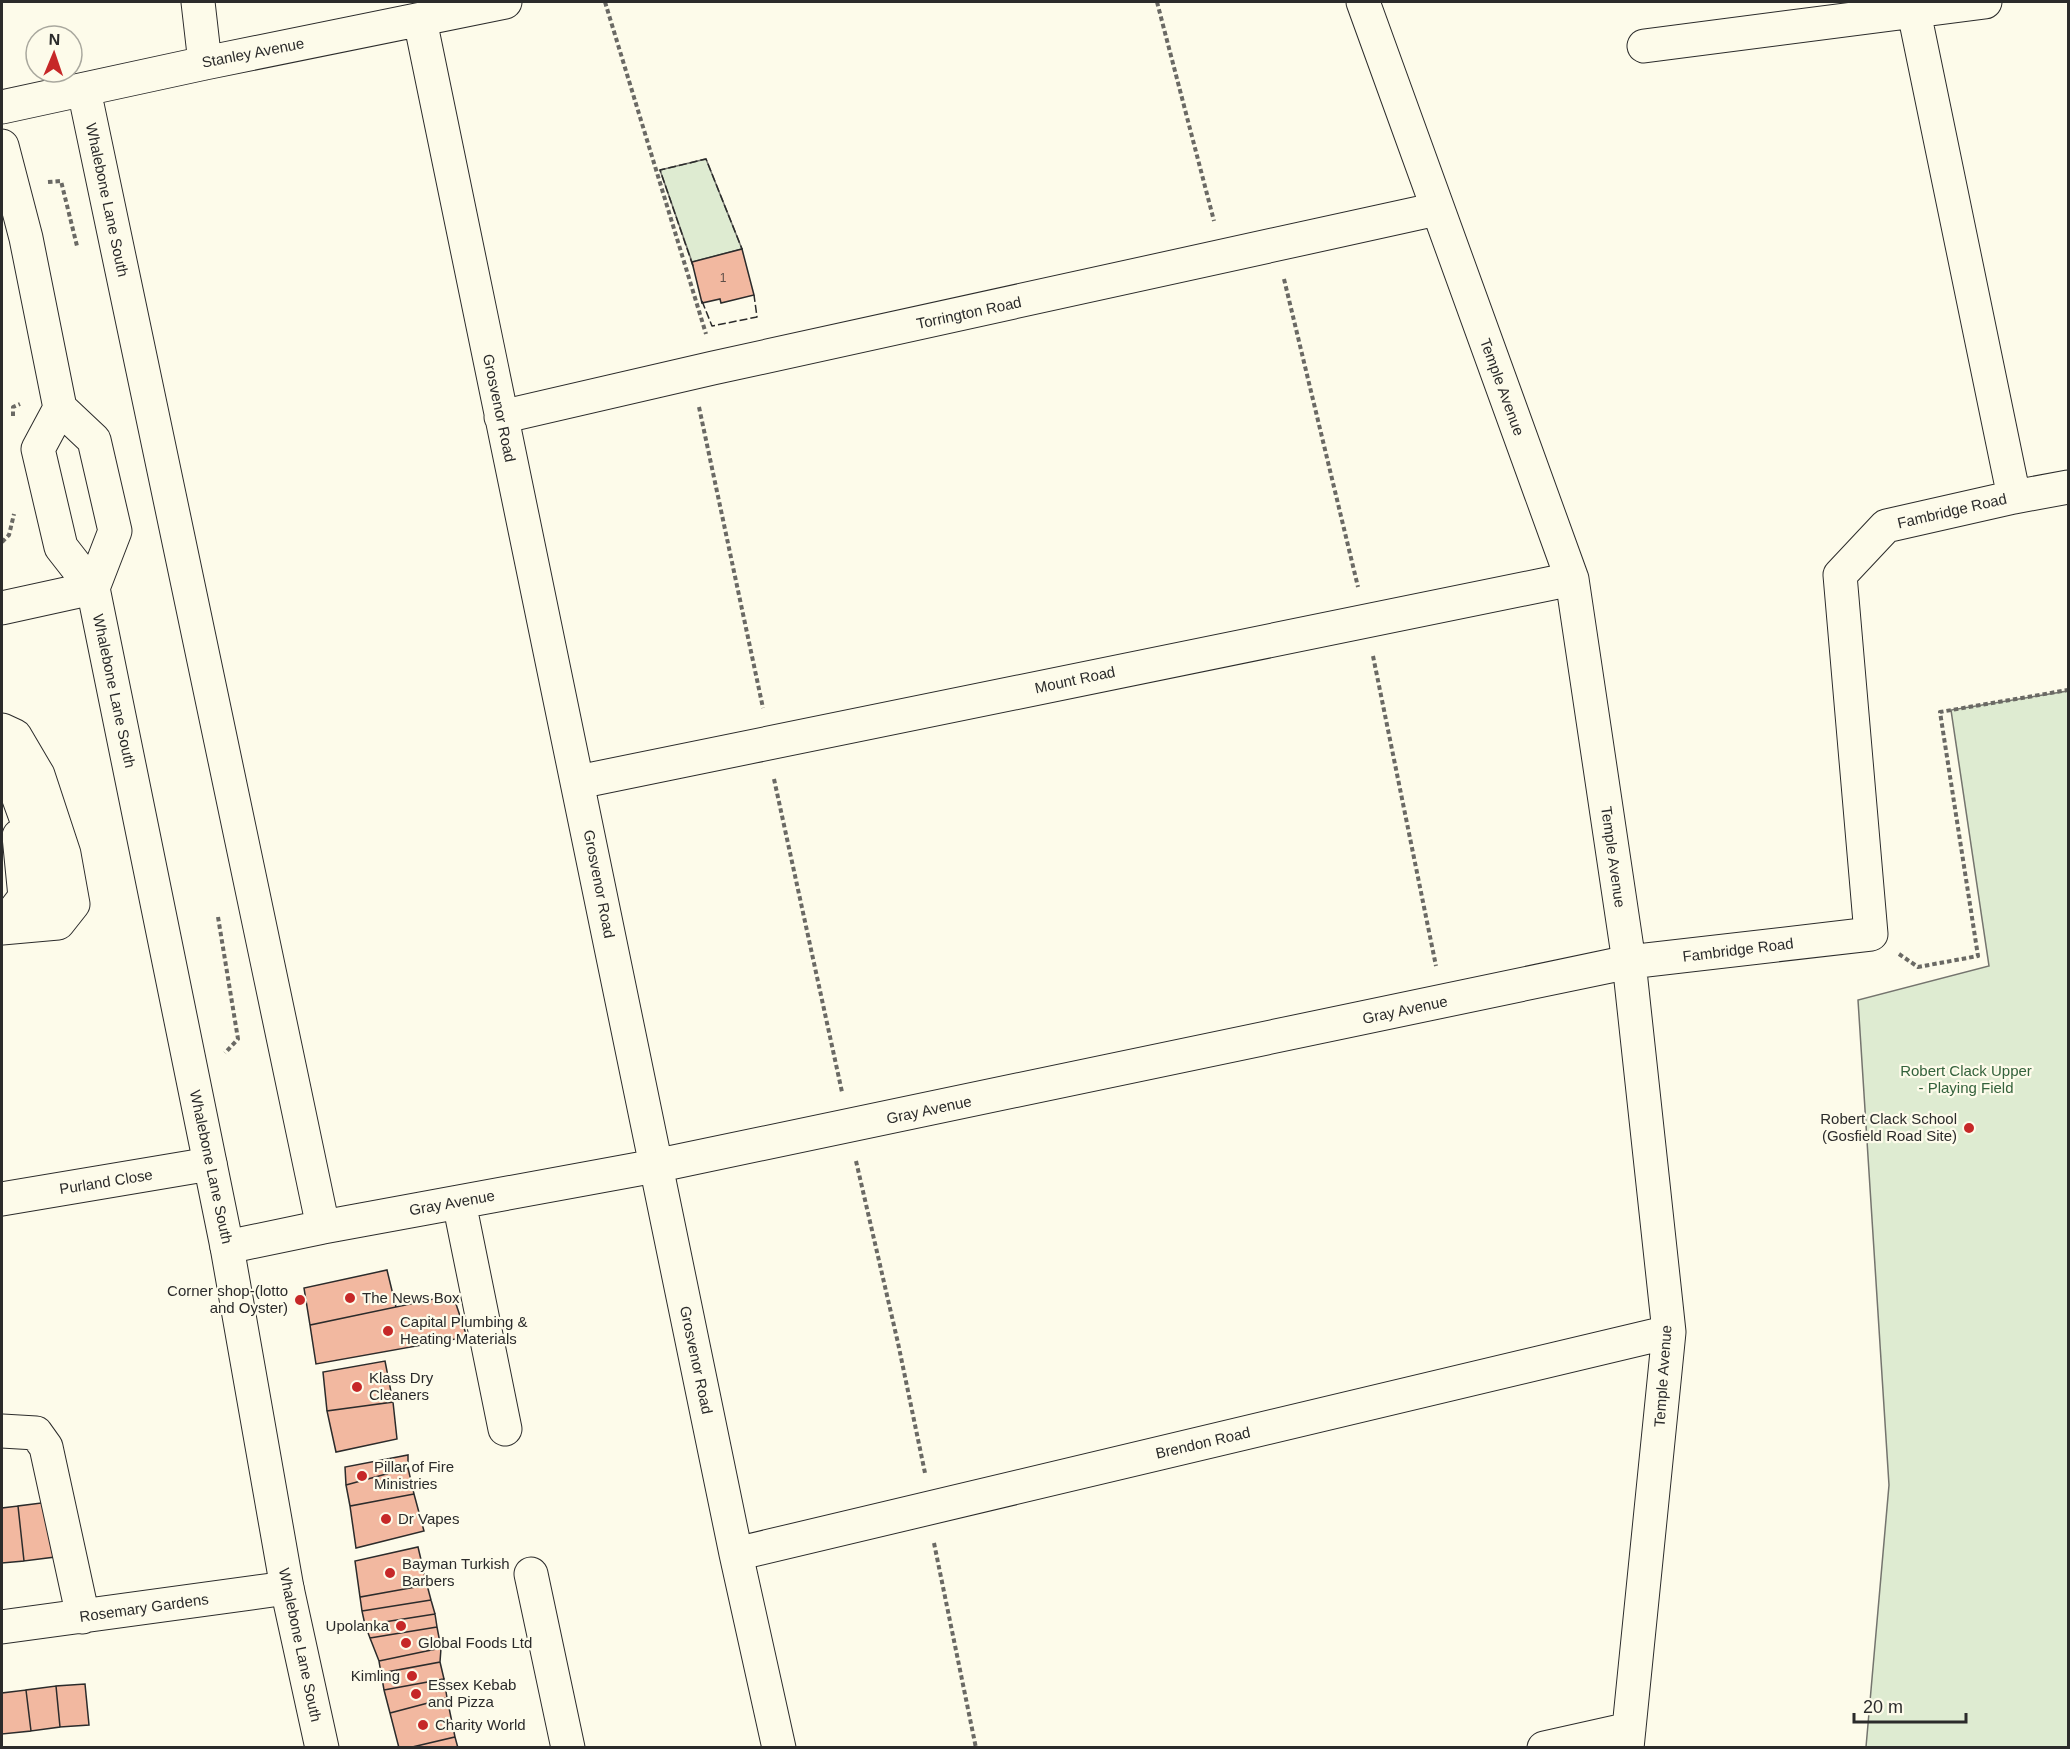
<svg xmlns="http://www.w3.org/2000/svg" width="2070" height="1749" font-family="Helvetica,sans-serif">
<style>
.green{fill:#deebd1;stroke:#74746e;stroke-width:1.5}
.building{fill:#f2b8a0;stroke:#2b2b2b;stroke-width:1.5}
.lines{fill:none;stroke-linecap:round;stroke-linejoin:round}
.minor-casing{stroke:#2b2b2b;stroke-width:35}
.major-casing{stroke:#2b2b2b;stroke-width:35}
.path{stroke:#6a6964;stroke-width:4;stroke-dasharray:4.5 3;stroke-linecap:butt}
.minor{stroke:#fdfbea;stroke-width:33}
.major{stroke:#fdfbea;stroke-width:33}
.fence{stroke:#2b2b2b;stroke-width:1.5;stroke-dasharray:8 3;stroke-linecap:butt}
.poi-dot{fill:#c62828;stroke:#fdfbea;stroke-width:2}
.labels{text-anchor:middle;stroke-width:4.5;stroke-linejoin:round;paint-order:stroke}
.number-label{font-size:12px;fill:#5d4e48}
.street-label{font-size:15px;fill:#2b2b2b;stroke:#fdfbea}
.park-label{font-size:15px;fill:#34623c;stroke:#fdfbea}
.poi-label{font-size:15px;fill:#2b2b2b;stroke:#fdfbea;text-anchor:start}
</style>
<rect width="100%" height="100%" fill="#fdfbea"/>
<!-- green -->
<path class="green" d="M706,159L742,249L692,262L660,170Z
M2068,691V1747H1866L1889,1485L1858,1000L1989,966L1951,710Z"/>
<!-- building -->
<path class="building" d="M742,249L754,295L721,303L720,299L702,303L692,262Z
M387,1270L396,1307L310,1325L304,1288Z
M453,1295L467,1337L316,1364L310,1325Z
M385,1361L393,1402L327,1411L323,1372Z
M393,1402L397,1439L336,1452L327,1411Z
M408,1455V1468L346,1485L345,1467Z
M408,1468L414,1494L350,1506L346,1485Z
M414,1494L424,1531L356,1548L350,1506Z
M49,1502L55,1557L24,1561L18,1506Z
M18,1506L24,1561L2,1563V1508Z
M418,1547L427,1585L360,1597L355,1561Z
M427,1585L431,1600L362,1611L360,1597Z
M431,1600L435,1614L365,1625L362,1611Z
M435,1614L437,1627L370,1638L365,1625Z
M437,1627L441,1648L379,1661L370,1638Z
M441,1648L440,1662L381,1673L379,1661Z
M440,1662L444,1679L384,1690L381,1673Z
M444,1679L447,1698L390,1713L384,1690Z
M85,1684L89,1725L60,1727L56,1686Z
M56,1686L60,1727L31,1731L26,1690Z
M26,1690L31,1731L2,1734V1693Z
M447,1698L455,1737L408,1748H399L390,1713Z
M455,1737L458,1748H408Z"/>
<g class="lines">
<!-- minor casing -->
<g class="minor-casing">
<path id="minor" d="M198,2L205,63
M1363,2L1572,579L1629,962L1669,1332L1627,1748
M420,20L736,1554L779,1748
M1644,46L1985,2
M84,90L323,1227
M2,107L205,63L505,2
M501,417L713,368L1437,209
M2014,497L2068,487
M2,608L93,588
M2,730L15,736L38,775L64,854L73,904L58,923L2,928
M2,752L47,876L50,903L47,905
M578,782L1572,579
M12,914L25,897L19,836
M2,1199L210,1164
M459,1202L505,1429
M227,1247L323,1227L655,1166L1629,962L1871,934L1840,575L1886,526L2014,497L1914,12
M2,1431L36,1433L46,1447L83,1617
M736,1554L1669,1332
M531,1574L568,1748
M2,1627L287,1588
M1544,1748L1629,1729"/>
</g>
<!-- major casing -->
<g class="major-casing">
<path id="major" d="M2,146L26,238L60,408L94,440L115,531L93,588
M60,408L38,449L61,547L93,588L227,1247L287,1588L322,1748"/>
</g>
<!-- path -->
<path class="path" d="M605,2L706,334
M1157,2L1214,221
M48,182L61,181L77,246
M1284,279L1358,587
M699,407L763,708
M13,416V407L20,404
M2,542L9,535L14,514
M1373,656L1436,966
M774,779L842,1092
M218,917L238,1039L225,1053
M1899,954L1918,967L1978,956L1940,712L2068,690
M856,1161L898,1343L925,1473
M934,1543L976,1748"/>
<!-- minor -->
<use href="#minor" class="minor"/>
<!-- major -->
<use href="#major" class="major"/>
<!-- fence -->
<path class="fence" d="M693,266L660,170L706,159L742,249
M702,301L712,326L757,317L754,295"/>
</g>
<!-- markers -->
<g class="poi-dot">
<circle cx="1969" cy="1128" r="6"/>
<circle cx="350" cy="1298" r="6"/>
<circle cx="300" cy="1300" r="6"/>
<circle cx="388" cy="1331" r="6"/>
<circle cx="357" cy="1387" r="6"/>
<circle cx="362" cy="1476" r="6"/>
<circle cx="386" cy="1519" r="6"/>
<circle cx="390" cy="1573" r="6"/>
<circle cx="401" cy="1626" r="6"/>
<circle cx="406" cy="1643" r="6"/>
<circle cx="412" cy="1676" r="6"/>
<circle cx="416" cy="1694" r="6"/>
<circle cx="423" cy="1725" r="6"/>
</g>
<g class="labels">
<!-- number labels -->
<g class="number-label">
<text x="723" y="282">1</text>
</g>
<!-- street labels -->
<g class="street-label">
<text transform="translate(253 53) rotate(-11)" y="5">Stanley Avenue</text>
<text transform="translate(107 200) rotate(78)" y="5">Whalebone Lane South</text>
<text transform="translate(969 313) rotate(-12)" y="5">Torrington Road</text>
<text transform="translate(1502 387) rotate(70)" y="5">Temple Avenue</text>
<text transform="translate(499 408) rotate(78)" y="5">Grosvenor Road</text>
<text transform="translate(1952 511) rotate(-13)" y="5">Fambridge Road</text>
<text transform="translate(1075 680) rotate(-12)" y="5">Mount Road</text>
<text transform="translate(114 691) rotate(78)" y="5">Whalebone Lane South</text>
<text transform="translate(1613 857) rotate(82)" y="5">Temple Avenue</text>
<text transform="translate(599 884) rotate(79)" y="5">Grosvenor Road</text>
<text transform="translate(1738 950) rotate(-7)" y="5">Fambridge Road</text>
<text transform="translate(1405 1010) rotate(-12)" y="5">Gray Avenue</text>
<text transform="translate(929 1110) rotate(-12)" y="5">Gray Avenue</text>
<text transform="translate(211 1167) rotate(78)" y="5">Whalebone Lane South</text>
<text transform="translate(106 1182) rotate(-9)" y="5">Purland Close</text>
<text transform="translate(452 1203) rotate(-10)" y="5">Gray Avenue</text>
<text transform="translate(696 1360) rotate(78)" y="5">Grosvenor Road</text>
<text transform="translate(1663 1376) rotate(-86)" y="5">Temple Avenue</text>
<text transform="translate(1203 1443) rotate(-13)" y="5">Brendon Road</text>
<text transform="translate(144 1608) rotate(-8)" y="5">Rosemary Gardens</text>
<text transform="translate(300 1645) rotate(78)" y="5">Whalebone Lane South</text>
</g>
<!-- park labels -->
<g class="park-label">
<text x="1966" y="1076">Robert Clack Upper<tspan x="1966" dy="17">- Playing Field</tspan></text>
</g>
<!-- poi labels -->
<g class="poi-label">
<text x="1957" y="1124" text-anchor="end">Robert Clack School<tspan x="1957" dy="17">(Gosfield Road Site)</tspan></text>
<text x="288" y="1296" text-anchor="end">Corner shop-(lotto<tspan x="288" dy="17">and Oyster)</tspan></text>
<text x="362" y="1303">The News Box</text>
<text x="400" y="1327">Capital Plumbing &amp;<tspan x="400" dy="17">Heating Materials</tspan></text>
<text x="369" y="1383">Klass Dry<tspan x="369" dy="17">Cleaners</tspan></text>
<text x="374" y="1472">Pillar of Fire<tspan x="374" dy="17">Ministries</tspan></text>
<text x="398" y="1524">Dr Vapes</text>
<text x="402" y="1569">Bayman Turkish<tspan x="402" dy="17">Barbers</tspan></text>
<text x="389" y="1631" text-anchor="end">Upolanka</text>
<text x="418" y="1648">Global Foods Ltd</text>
<text x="400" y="1681" text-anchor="end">Kimling</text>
<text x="428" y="1690">Essex Kebab<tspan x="428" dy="17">and Pizza</tspan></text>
<text x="435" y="1730">Charity World</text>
</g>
</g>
<!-- border -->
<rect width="2070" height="1749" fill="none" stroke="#2b2b2b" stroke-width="6"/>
<!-- north arrow -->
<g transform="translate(54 54) rotate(2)"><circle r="28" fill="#fdfbea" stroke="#a9a89e" stroke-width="1.5"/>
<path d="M0-4.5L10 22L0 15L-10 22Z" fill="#c62828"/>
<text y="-9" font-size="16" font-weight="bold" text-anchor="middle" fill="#2b2b2b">N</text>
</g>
<!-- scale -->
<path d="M1854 1713v9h112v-9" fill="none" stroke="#2b2b2b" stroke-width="3"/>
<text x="1863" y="1713" font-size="18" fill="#2b2b2b" stroke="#fdfbea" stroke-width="4.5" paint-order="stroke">20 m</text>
</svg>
